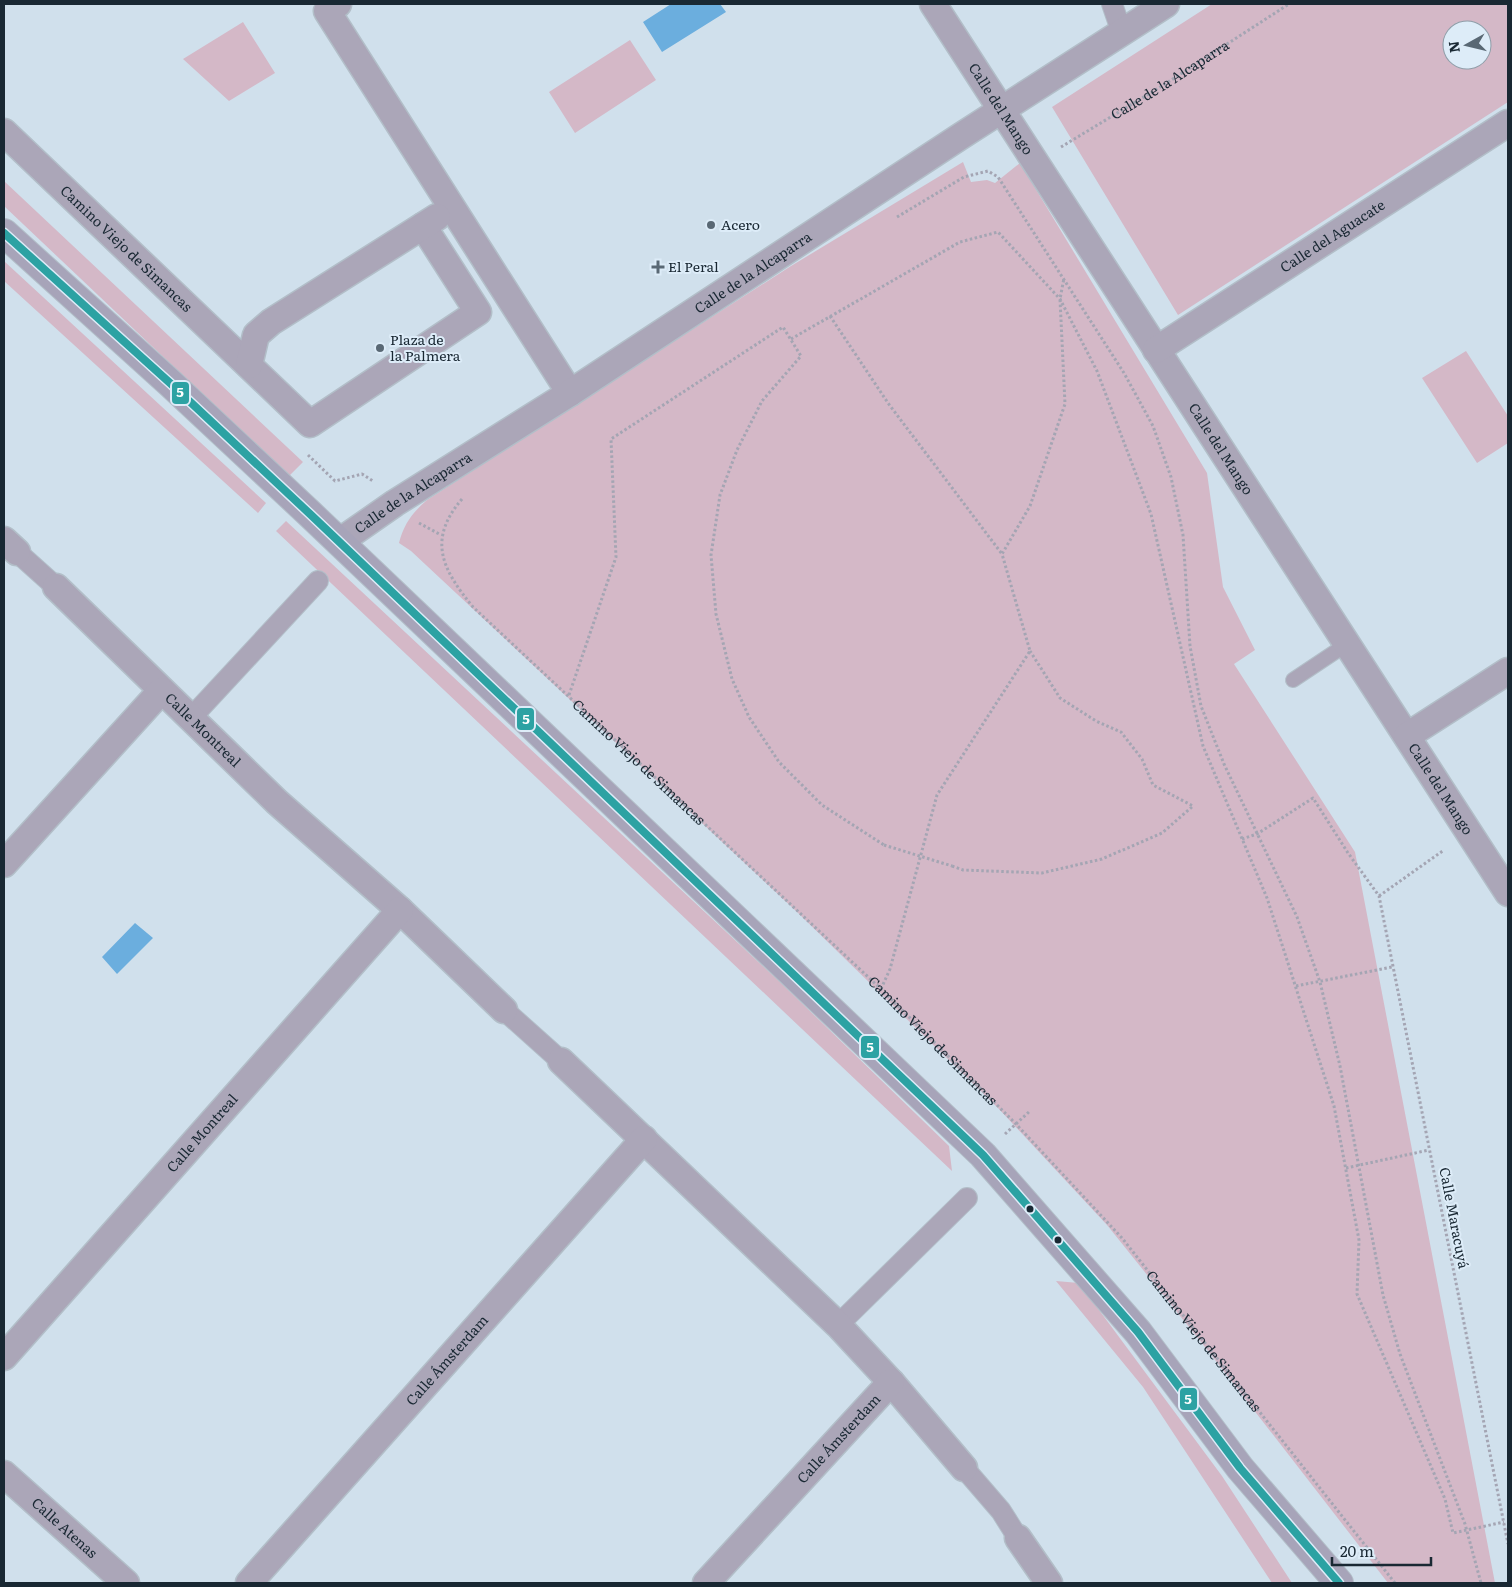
<svg xmlns="http://www.w3.org/2000/svg" width="1512" height="1587" font-family="Literata,serif">
<style>
.green{fill:#d4b8c7;fill-rule:evenodd}
.water{fill:#6baede}
.lines{fill:none;stroke-linecap:round;stroke-linejoin:round}
.service-casing{stroke:#b2bec8;stroke-width:16}
.pedestrian-casing{stroke:#b2bec8;stroke-width:22}
.minor-casing{stroke:#b2bec8;stroke-width:29}
.secondary-casing{stroke:#b2bec8;stroke-width:30}
.path{stroke:#a4a5b3;stroke-width:3;stroke-dasharray:2.5 2.5;stroke-linecap:butt}
.service{stroke:#aba6b8;stroke-width:14}
.pedestrian{stroke:#aba6b8;stroke-width:20}
.minor{stroke:#aba6b8;stroke-width:26}
.secondary{stroke:#a7a4b9;stroke-width:28}
.path-bridge{stroke:#a4a5b3;stroke-width:3;stroke-dasharray:2.5 2.5;stroke-linecap:butt}
.bus-1-casing{stroke:#ddecf8;stroke-width:11}
.bus-1{stroke:#2ca2a3;stroke-width:8}
.poi-dot{fill:#596874;stroke:#ddecf8;stroke-width:2}
.bus-dot{fill:#192833;stroke:#ddecf8;stroke-width:2}
.labels{text-anchor:middle;stroke-width:4;stroke-linejoin:round;paint-order:stroke}
.street-label{font-size:14px;fill:#192833;stroke:#ddecf8}
.poi-label{font-size:14px;fill:#192833;stroke:#ddecf8;text-anchor:start}
.line-badge{stroke:#ddecf8;stroke-width:2}
.badge-label{font-size:14px;text-anchor:middle;font-weight:bold;fill:#fff}
</style>
<rect width="100%" height="100%" fill="#d0e0ec"/>
<!-- green -->
<path class="green" d="M1212,4H1508V102L1178,315L1052,107ZM1452,30H1482V60H1452Z
M243,22L275,73L229,101L183,59Z
M630,40L656,80L575,133L549,92Z
M963,162L971,182L987,180L995,183L1020,163L1207,473L1223,587L1255,650L1234,664L1355,852L1495,1583H1388L1205,1347L1107,1225L999,1109L795,910L411,551L399,543C404,524 412,513 427,500L791,266Z
M4,181L303,462L289,476L4,206Z
M4,261L266,503L258,513L4,281Z
M1466,351L1508,416V443L1477,463L1422,378Z
M286,521L781,983L949,1146L952,1171L276,531Z
M1056,1281L1079,1283L1222,1476L1292,1583H1272L1143,1387Z"/>
<!-- water -->
<path class="water" d="M671,4H720L726,12L662,52L643,22Z
M135,923L153,938L117,974L102,957Z"/>
<g class="lines">
<!-- service casing -->
<g class="service-casing">
<path id="service" d="M1293,680L1347,644"/>
</g>
<!-- pedestrian casing -->
<g class="pedestrian-casing">
<path id="pedestrian" d="M1112,4L1122,33
M17,552L56,587
M190,719L318,581
M504,1010L561,1061
M838,1325L967,1198
M964,1468L1001,1511L1018,1538"/>
</g>
<!-- minor casing -->
<g class="minor-casing">
<g id="minor">
<path d="M338,4L327,11L570,393"/>
<path id="s3" d="M933,4L1508,893"/>
<path id="s4" d="M4,132L310,424L478,312L423,226"/>
<path id="s5" d="M1156,350L1508,123"/>
<path d="M249,365L256,335L271,322L437,217"/>
<path d="M4,540L17,552"/>
<path id="s6" d="M339,542L395,503L570,393L961,136L1166,4"/>
<path id="s7" d="M56,587L277,802L400,910L504,1010"/>
<path d="M1407,736L1508,671"/>
<path d="M4,864L161,691"/>
<path d="M561,1061L838,1325L891,1382L964,1468"/>
<path id="s8" d="M4,1357L400,910"/>
<path id="s9" d="M4,1474L126,1583"/>
<path d="M1018,1538L1049,1583"/>
<path id="s10" d="M249,1583L644,1139"/>
<path id="s11" d="M706,1583L891,1382"/>
</g>
</g>
<!-- secondary casing -->
<g class="secondary-casing">
<path id="secondary" d="M4,233L170,383L310,514L983,1155L1138,1332L1240,1468L1339,1583"/>
</g>
<!-- path -->
<g class="path">
<path id="s1" d="M1061,147L1162,86L1289,4"/>
<path d="M897,217L964,177L988,171L998,177L1124,373L1153,426L1171,477L1183,535L1190,646L1201,706L1224,764L1297,917L1320,982L1340,1066L1383,1295L1400,1354L1465,1524L1481,1583"/>
<path d="M830,316L888,403L1002,554"/>
<path d="M791,339L960,242L998,232L1060,299L1097,371L1151,514L1203,746L1267,898L1334,1106L1359,1240L1357,1294L1445,1499L1453,1533L1504,1522"/>
<path d="M308,455L335,481L362,474L373,481"/>
<path id="s2" d="M462,499C427,540 442,569 473,607L881,989L1016,1124L1122,1238L1395,1583"/>
<path d="M419,523L441,535"/>
<path d="M569,695L616,557L611,439L783,327L801,356L762,401L737,450L720,495L711,555L716,614L732,679L749,717L779,762L822,805L884,845"/>
<path d="M1242,839L1257,834L1313,798L1348,853L1379,896L1508,1544"/>
<path d="M952,866L963,870L1042,873L1102,859L1162,833L1193,806L1153,785L1142,759L1121,732L1096,721L1060,698L1030,651"/>
<path d="M1379,896L1444,850"/>
<path d="M1296,986L1392,967"/>
<path d="M881,989L890,969L937,795L1030,651L1002,554L1030,506L1065,404L1060,299L1064,278"/>
<path d="M1005,1134L1030,1111"/>
<path d="M1346,1168L1429,1150"/>
</g>
<!-- service -->
<use href="#service" class="service"/>
<!-- pedestrian -->
<use href="#pedestrian" class="pedestrian"/>
<!-- minor -->
<use href="#minor" class="minor"/>
<!-- secondary -->
<use href="#secondary" class="secondary"/>
<!-- path-bridge -->
<path class="path-bridge" d="M884,845L952,866"/>
<!-- bus-1 casing -->
<g class="bus-1-casing">
<path id="bus-1" d="M4,233L170,383L310,514L983,1155L1138,1332L1240,1468L1339,1583"/>
</g>
<!-- bus-1 -->
<use href="#bus-1" class="bus-1"/>
</g>
<!-- markers -->
<g class="poi-dot">
<circle cx="711" cy="225" r="5"/>
<path d="M655.5 259.5h5v5h5v5h-5v5h-5v-5h-5v-5h5z"/>
<circle cx="380" cy="348" r="5"/>
</g>
<g class="bus-dot">
<circle cx="1030" cy="1209" r="4.5"/>
<circle cx="1058" cy="1240" r="4.5"/>
</g>
<g class="labels">
<!-- street labels -->
<g class="street-label">
<text dy="5" stroke="none"><textPath href="#s1" startOffset="128">Calle de la Alcaparra</textPath></text>
<text dy="5" stroke="none"><textPath href="#s3" startOffset="125">Calle del Mango</textPath></text>
<text dy="5" stroke="none"><textPath href="#s5" startOffset="210">Calle del Aguacate</textPath></text>
<text dy="5" stroke="none"><textPath href="#s4" startOffset="169">Camino Viejo de Simancas</textPath></text>
<text dy="5" stroke="none"><textPath href="#s6" startOffset="494">Calle de la Alcaparra</textPath></text>
<text dy="5" stroke="none"><textPath href="#s3" startOffset="530">Calle del Mango</textPath></text>
<text dy="5" stroke="none"><textPath href="#s6" startOffset="89">Calle de la Alcaparra</textPath></text>
<text dy="5" stroke="none"><textPath href="#s7" startOffset="205">Calle Montreal</textPath></text>
<text dy="5" stroke="none"><textPath href="#s2" startOffset="349">Camino Viejo de Simancas</textPath></text>
<text dy="5" stroke="none"><textPath href="#s3" startOffset="935">Calle del Mango</textPath></text>
<text dy="5" stroke="none"><textPath href="#s2" startOffset="754">Camino Viejo de Simancas</textPath></text>
<text dy="5" stroke="none"><textPath href="#s8" startOffset="299">Calle Montreal</textPath></text>
<text transform="translate(1454 1218) rotate(79)" y="5">Calle Maracuyá</text>
<text dy="5" stroke="none"><textPath href="#s2" startOffset="1159">Camino Viejo de Simancas</textPath></text>
<text dy="5" stroke="none"><textPath href="#s10" startOffset="298">Calle Ámsterdam</textPath></text>
<text dy="5" stroke="none"><textPath href="#s11" startOffset="196">Calle Ámsterdam</textPath></text>
<text dy="5" stroke="none"><textPath href="#s9" startOffset="81">Calle Atenas</textPath></text>
</g>
<!-- poi labels -->
<g class="poi-label">
<text x="721" y="230">Acero</text>
<text x="668" y="272">El Peral</text>
<text x="390" y="345">Plaza de<tspan x="390" dy="16">la Palmera</tspan></text>
</g>
</g>
<g class="line-badge">
<rect x="171" y="381" width="19" height="24" rx="5" fill="#2ca2a3"/>
<rect x="516" y="707" width="19" height="24" rx="5" fill="#2ca2a3"/>
<rect x="860" y="1035" width="20" height="24" rx="5" fill="#2ca2a3"/>
<rect x="1179" y="1387" width="19" height="24" rx="5" fill="#2ca2a3"/>
</g>
<g class="badge-label">
<text x="180" y="397">5</text>
<text x="526" y="724">5</text>
<text x="870" y="1052">5</text>
<text x="1188" y="1404">5</text>
</g>
<!-- border -->
<rect width="1512" height="1587" fill="none" stroke="#192833" stroke-width="10"/>
<!-- north arrow -->
<g transform="translate(1467 45) rotate(262)"><circle r="24" fill="#ddecf8" stroke="#8f9ea9"/>
<path d="M0-4L9 19L0 12L-9 19Z" fill="#596874"/>
<text y="-8" font-size="14" font-weight="bold" text-anchor="middle" fill="#192833">N</text>
</g>
<!-- scale -->
<path d="M1332 1557v8h99v-8" fill="none" stroke="#192833" stroke-width="2.5"/>
<text x="1340" y="1557" font-size="15" fill="#192833" stroke="#ddecf8" stroke-width="4" paint-order="stroke">20 m</text>
</svg>
